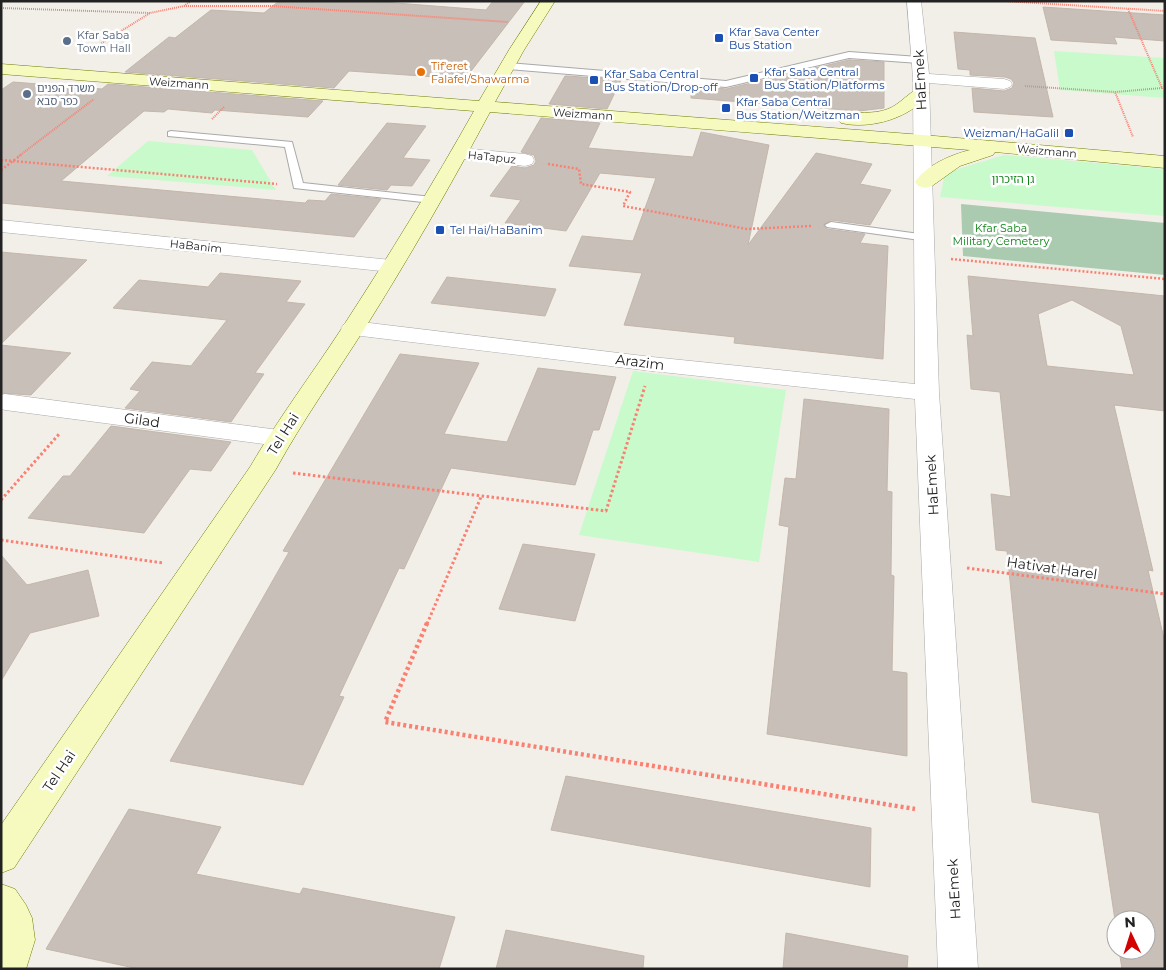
<svg xmlns="http://www.w3.org/2000/svg" width="1166" height="970" font-family="Montserrat,'Noto Sans Hebrew',sans-serif">
<style>
.cemetery{fill:#aacbaf}
.park{fill:#c8facc}
.building{fill:#c7bfb8;stroke:#c4b6ab;fill-rule:evenodd}
.lines{fill:none;stroke-linecap:round;stroke-linejoin:round}
.lane-casing{stroke:#a9a9a9;stroke-width:2}
.street-casing{stroke:#a9a9a9;stroke-width:1}
.secondary-casing{stroke:#707d05;stroke-width:1}
.path-far3{stroke:#fa8072;stroke-width:2;stroke-dasharray:1 1;stroke-linecap:butt}
.path-far2{stroke:#fa8072;stroke-width:2.5;stroke-dasharray:2 2;stroke-linecap:butt}
.path-far1{stroke:#fa8072;stroke-width:3;stroke-dasharray:2.5 2.5;stroke-linecap:butt}
.path{stroke:#fa8072;stroke-width:4.5;stroke-dasharray:3 3;stroke-linecap:butt}
.lane{fill:#fff;fill-rule:evenodd}
.street{fill:#fff;fill-rule:evenodd}
.secondary{fill:#f7fabf;fill-rule:evenodd}
.transit-dot{fill:#1a4fb4;stroke:#fff;stroke-width:2}
.service-dot{fill:#5c6f8a;stroke:#fff;stroke-width:2}
.food-dot{fill:#e8710a;stroke:#fff;stroke-width:2}
.labels{text-anchor:middle;stroke-width:5;stroke-linejoin:round;paint-order:stroke}
.far-transit-label{font-size:11px;fill:#164399;stroke:#fff;text-anchor:start}
.far-service-label{font-size:11px;fill:#4e5e75;stroke:#fff;text-anchor:start}
.far-food-label{font-size:11px;fill:#c56008;stroke:#fff;text-anchor:start}
.far-street-label{font-size:11px;fill:#222;stroke:#fff}
.far-park-label{font-size:11px;fill:#0c8416;stroke:#fff}
.street-label{font-size:14px;fill:#222;stroke:#fff}
</style>
<rect width="100%" height="100%" fill="#f2efe9"/>
<!-- cemetery -->
<path class="cemetery" d="M961,204L1165,223V275L963,256Z"/>
<!-- park -->
<path class="park" d="M1054,51L1165,58V98L1060,90Z
M148,141L252,150L276,190L107,176Z
M1004,155L1165,169V216L940,197L945,173Z
M633,371L786,390L759,562L579,535Z"/>
<!-- building -->
<path class="building" d="M279,1H370L486,10L493,1H525L465,79L349,71L334,88L125,72L169,37L175,38L211,10L264,13Z
M1043,7L1165,15V41L1114,37L1117,44L1051,40Z
M954,32L1035,38L1053,117L974,112L972,88L1004,91L1012,88L1014,83L1011,79L1005,77L970,75V70L958,69Z
M849,60L884,62V108L859,111L691,98V91L709,87L726,89Z
M565,76H568L621,80L607,109L549,104Z
M13,82L102,89L108,84L323,101L308,117L215,110L212,113L168,109L164,112L144,111L61,181L305,203L308,200L325,201L331,194L381,199L354,237L1,203V90Z
M541,118L600,123L588,148L693,157L701,132L769,145L748,245L816,153L872,164L860,184L891,190L870,225L831,220L823,225L827,229L865,234L860,243L888,246L883,359L734,343L735,337L624,325L642,273L569,266L582,236L633,241L656,178L600,173L566,231L505,223L521,200L490,196L512,166L525,168L534,165L536,161L534,155L521,152Z
M387,123L426,126L403,158L430,160L412,186L391,185L387,190L338,185Z
M1,252L87,260L1,344Z
M220,273L301,281L286,302L305,304L255,373L264,374L231,422L125,408L140,391L130,389L152,362L191,366L227,320L113,308L139,280L208,287Z
M968,276L1165,296V411L1114,405L1153,571L1148,570L1165,643V969H1122L1119,950H1146V920H1116V927L1099,813L1032,802L1007,551L996,550L991,494L1011,497L1000,392L971,389L967,335L973,336ZM1072,300L1121,326L1134,375L1047,366L1038,314Z
M447,277L556,289L545,316L431,303Z
M1,345L71,353L31,395L1,393Z
M400,354L479,363L444,434L507,442L538,368L616,377L599,430H593L575,485L451,468L404,569L399,568L339,696L344,697L303,785L170,761L289,552L283,551Z
M804,399L889,409L887,491L892,492L891,575L894,576L892,671L907,673V756L767,734L789,527L779,525L785,478L796,479Z
M111,426L231,442L211,471L190,469L144,533L28,518L63,476H70Z
M523,544L595,554L575,621L499,609Z
M1,555L27,585L88,570L99,616L30,633L1,681Z
M566,776L871,828L870,887L551,830Z
M129,809L221,827L196,874L300,894L303,888L455,917L439,969H139L46,949Z
M506,930L644,956L643,969H496Z
M786,933L908,956L907,969H783Z"/>
<g class="lines">
<!-- lane casing -->
<g class="lane-casing">
<path id="lane" d="M849,52L919,57L923,60L919,63L849,58L726,87L508,69L504,66L508,63L726,81Z
M171,131L292,142L303,183L432,197L437,200L432,203L294,188L285,147L168,136V132Z
M831,222L927,235L933,238L927,241L827,227L825,225Z"/>
</g>
<!-- street casing -->
<g class="street-casing">
<path id="street" d="M907,1H921L929,74L1004,79L1010,81L1012,84L1010,87L1004,89L929,83L939,393L978,969H938L915,399L652,371L353,335L345,333L341,328L345,323L353,321L652,357L915,384L913,78Z
M459,148L525,154L532,156L534,160L532,164L525,166L453,158L450,154L453,150Z
M1,220L391,260L399,261L402,266L399,271L391,272L1,232Z
M5,394L279,430L288,432L292,438L288,444L279,446L5,410L1,409V395Z"/>
</g>
<!-- secondary casing -->
<g class="secondary-casing">
<path id="secondary" d="M541,1H555L524,50L495,102L923,135L1165,156V168L995,152L993,155L960,166L932,186L925,188L918,186L915,182C927,165 950,155 970,150L490,112C451,185 409,258 365,328C335,375 303,420 276,469L14,868L1,873V825L250,467C278,419 312,374 342,328C388,257 433,184 474,111L1,74V64L479,101L509,50Z
M921,88L927,89L929,93C912,118 870,130 841,123L838,119L841,115C856,111 873,115 888,109C901,104 909,91 921,88Z
M1,884L15,889L26,905L32,918L35,940L26,969H1Z"/>
</g>
<!-- path-far3 -->
<path class="path-far3" d="M1004,1L1165,11
M184,6H272L508,22
M1,8L150,13
M1128,9L1162,88L1115,92L1133,137
M86,53L150,13L184,6L191,1
M1025,86L1115,92
M212,119L224,107
M19,156L94,99"/>
<!-- path-far2 -->
<path class="path-far2" d="M1,160L277,184
M548,164L579,169L581,184L630,192L623,206L747,229L811,226
M1,170L21,155
M951,259L1165,279"/>
<!-- path-far1 -->
<path class="path-far1" d="M293,473L606,511L645,386
M1,500L60,433
M1,540L163,563
M967,568L1165,594
M427,624L481,497"/>
<!-- path -->
<path class="path" d="M427,623L385,722L915,809"/>
<!-- lane -->
<use href="#lane" class="lane"/>
<!-- street -->
<use href="#street" class="street"/>
<!-- secondary -->
<use href="#secondary" class="secondary"/>
</g>
<!-- markers -->
<g class="transit-dot">
<rect x="714" y="33" width="10" height="10" rx="2.5"/>
<rect x="749" y="73" width="10" height="10" rx="2.5"/>
<rect x="589" y="75" width="10" height="10" rx="2.5"/>
<rect x="721" y="103" width="10" height="10" rx="2.5"/>
<rect x="1064" y="128" width="10" height="10" rx="2.5"/>
<rect x="435" y="225" width="10" height="10" rx="2.5"/>
</g>
<g class="service-dot">
<circle cx="67" cy="41" r="5"/>
<circle cx="27" cy="94" r="5"/>
</g>
<circle class="food-dot" cx="421" cy="72" r="5"/>
<g class="labels">
<!-- far-transit labels -->
<g class="far-transit-label">
<text x="729" y="36">Kfar Sava Center<tspan x="729" dy="13">Bus Station</tspan></text>
<text x="764" y="76">Kfar Saba Central<tspan x="764" dy="13">Bus Station/Platforms</tspan></text>
<text x="604" y="78">Kfar Saba Central<tspan x="604" dy="13">Bus Station/Drop-off</tspan></text>
<text x="736" y="106">Kfar Saba Central<tspan x="736" dy="13">Bus Station/Weitzman</tspan></text>
<text x="1059" y="137" text-anchor="end">Weizman/HaGalil</text>
<text x="450" y="234">Tel Hai/HaBanim</text>
</g>
<!-- far-service labels -->
<g class="far-service-label">
<text x="77" y="39">Kfar Saba<tspan x="77" dy="13">Town Hall</tspan></text>
<text x="37" y="92">משרד הפנים<tspan x="37" dy="13">כפר סבא</tspan></text>
</g>
<!-- far-food labels -->
<g class="far-food-label">
<text x="431" y="70">Tif'eret<tspan x="431" dy="13">Falafel/Shawarma</tspan></text>
</g>
<!-- far-street labels -->
<g class="far-street-label">
<text transform="translate(179 83) rotate(4)" y="4">Weizmann</text>
<text transform="translate(583 114) rotate(4)" y="4">Weizmann</text>
<text transform="translate(1047 151) rotate(5)" y="4">Weizmann</text>
<text transform="translate(492 157) rotate(6)" y="4">HaTapuz</text>
<text transform="translate(196 246) rotate(6)" y="4">HaBanim</text>
</g>
<!-- far-park labels -->
<g class="far-park-label">
<text x="1013" y="183">גן הזיכרון</text>
<text x="1001" y="232">Kfar Saba<tspan x="1001" dy="13">Military Cemetery</tspan></text>
</g>
<!-- street labels -->
<g class="street-label">
<text transform="translate(920 80) rotate(-93)" y="5">HaEmek</text>
<text transform="translate(640 362) rotate(7)" y="5">Arazim</text>
<text transform="translate(142 420) rotate(8)" y="5">Gilad</text>
<text transform="translate(283 434) rotate(-58)" y="5">Tel Hai</text>
<text transform="translate(932 485) rotate(-93)" y="5">HaEmek</text>
<text transform="translate(1052 568) rotate(8)" y="5">Hativat Harel</text>
<text transform="translate(59 771) rotate(-56)" y="5">Tel Hai</text>
<text transform="translate(954 889) rotate(-93)" y="5">HaEmek</text>
</g>
</g>
<!-- border -->
<rect width="1166" height="970" fill="none" stroke="#222222" stroke-width="5"/>
<!-- north arrow -->
<g transform="translate(1131 935) rotate(356)"><circle r="24" fill="#ffffff" stroke="#a7a7a7"/>
<path d="M0-4L9 19L0 12L-9 19Z" fill="#d40000"/>
<text y="-8" font-size="14" font-weight="bold" text-anchor="middle" fill="#222222">N</text>
</g>
</svg>
